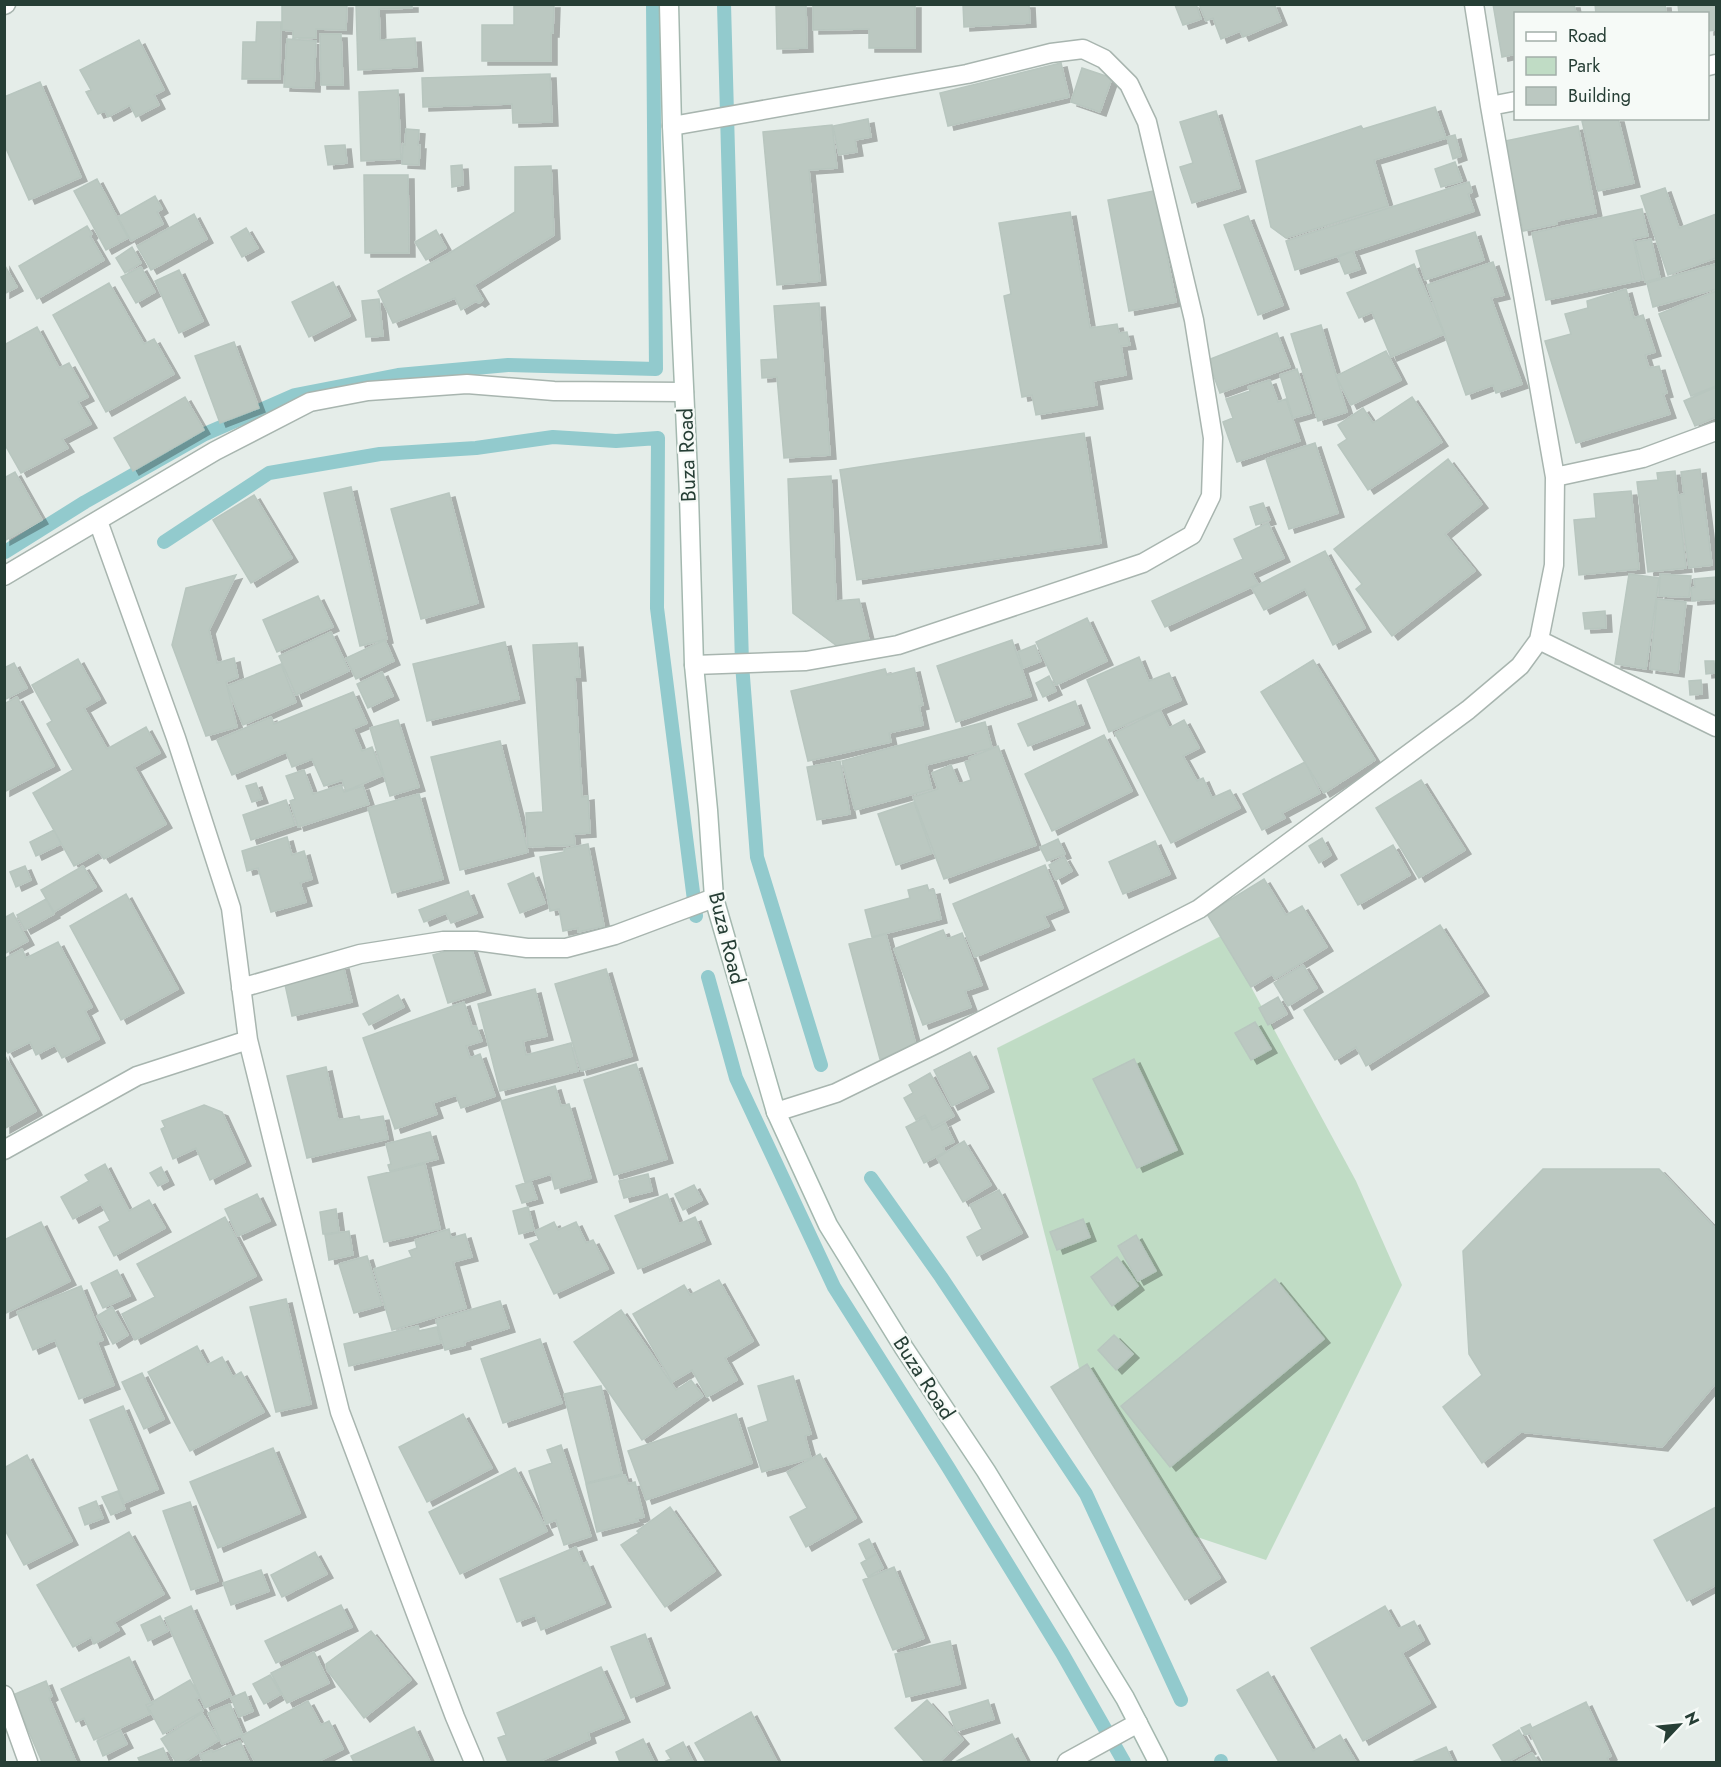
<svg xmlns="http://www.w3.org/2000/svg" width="1721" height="1767" font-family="Jost,sans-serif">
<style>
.green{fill:#c0dcc5}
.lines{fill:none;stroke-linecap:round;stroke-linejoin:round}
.stream{stroke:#92cacd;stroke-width:14}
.building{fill:#bbc8c1;stroke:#b8c6bf;stroke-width:1.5;filter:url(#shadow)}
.street-casing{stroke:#a8b5af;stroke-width:21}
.secondary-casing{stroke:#a4b8af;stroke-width:21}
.street{stroke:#fff;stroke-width:18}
.secondary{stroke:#fff;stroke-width:18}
.labels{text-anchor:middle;stroke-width:4.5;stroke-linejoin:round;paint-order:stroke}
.street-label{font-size:21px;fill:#263e35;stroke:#f6faf7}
</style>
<defs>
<filter id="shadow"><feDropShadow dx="6" dy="4" stdDeviation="0" flood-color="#0004"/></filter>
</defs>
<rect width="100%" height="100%" fill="#e5ede9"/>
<!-- green -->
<path class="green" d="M1223,935L1356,1181L1402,1285L1266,1560L1146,1520L1079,1368L997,1048Z"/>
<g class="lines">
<!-- stream -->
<path class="stream" d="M724,4L742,664L757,857L821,1065
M164,542L269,473L380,454L476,448L553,437L616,441L658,438L657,608L696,916
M5,552L85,502L205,434L295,395L398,375L508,365L656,369L653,4
M708,977L736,1078L834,1287L948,1467L1062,1653L1124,1762
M871,1178L941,1277L1086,1494L1181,1700
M1221,1761V1762"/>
</g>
<!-- building -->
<path class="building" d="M282,4H347L346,30L316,29V38H293V31L282,30Z
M356,4H412V8L379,9L380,40L415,38L417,67L358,70Z
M514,4H554L553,33H551V61H482V25H514Z
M776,4H806L807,48L777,49Z
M813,4H915V48H869V29L813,30Z
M963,4H1029L1030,23L964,27Z
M1196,4L1201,19L1183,25L1175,5Z
M1199,4H1274L1281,21L1243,37L1240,31L1221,39L1213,18L1206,21Z
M1493,4H1574L1576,14H1516V54L1502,57Z
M1595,4H1665L1666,14H1596Z
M1678,4H1716V30L1708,31V14H1679Z
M257,22H281L280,79H242L243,42H256Z
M320,34H341L343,85H321Z
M287,39L316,41L314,88L284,87Z
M139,40L164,90L154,95L159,105L136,117L130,105L108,117L105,111L98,114L86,92L91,90L80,70Z
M1061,63L1069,97L948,126L940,93Z
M1082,68L1112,78L1100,112L1071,102Z
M550,74L552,122L513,123L512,104L423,107L422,78Z
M40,82L81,177L29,200L4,144V97Z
M398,90L401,159L361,161L359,92Z
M1435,107L1446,138L1374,160L1388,206L1286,238L1271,227L1256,161L1361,126L1363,129Z
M1216,111L1240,188L1192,203L1180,167L1193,163L1180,122Z
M1594,118H1618L1634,183L1598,191L1582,121Z
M868,119L871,137L855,140L857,152L839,155L833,126Z
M832,125L837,168L809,170L820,281L777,285L763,132Z
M1578,126L1596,213L1557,221V224L1523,231L1505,141Z
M406,129L419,130L418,145H420L419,165L402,164L403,144L405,145Z
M1455,135L1461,156L1453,159L1447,137Z
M345,145L347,163L328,165L325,146Z
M1455,162L1462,181L1441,187L1435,169Z
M462,165L463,185L452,187L451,166Z
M551,166L554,235L474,285L483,300L479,303L476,301L461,310L455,298L393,323L378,291L448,254L515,212V167Z
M364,175H408L409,253H365Z
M97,179L128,238L106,250L74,191Z
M1469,182L1472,192L1468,194L1474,211L1295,270L1286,241Z
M1665,188L1679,228L1716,214V258L1668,275L1641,196Z
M1154,191L1176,302L1129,311L1108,200Z
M155,196L162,209L157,212L163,224L131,241L118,217Z
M1642,209L1648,236L1633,239L1642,280L1546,300L1532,233Z
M1070,212L1090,328L1117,324L1119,333L1127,332L1130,345L1121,346L1126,375L1093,381L1097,405L1036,415L1032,395L1022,397L1004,296L1011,294L999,223Z
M194,214L207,239L151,270L137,246Z
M1248,216L1283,305L1258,315L1224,225Z
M87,226L92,234L90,236L104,260L37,299L19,266Z
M246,228L258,248L242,257L231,237Z
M436,230L446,248L426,260L415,242Z
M1475,232L1484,260L1425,280L1416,251Z
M1651,239L1660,278L1645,282L1635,242Z
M132,247L141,263L125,273L116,258Z
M1353,251L1360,269L1345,274L1338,257Z
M1493,262L1504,295L1491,298L1522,384L1496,393L1493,385L1466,395L1427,285Z
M4,264L17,287L4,294Z
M1414,264L1444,334L1391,357L1372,312L1359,318L1347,293Z
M1716,264V289L1653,307L1647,283Z
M141,267L155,292L136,303L121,277Z
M179,270L203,321L179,333L155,281Z
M333,282L350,316L309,337L292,302Z
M109,283L144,344L154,339L174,374L106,412L53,315Z
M1626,289L1634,318L1643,315L1655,352L1645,355L1649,368L1659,366L1667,393L1663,394L1670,414L1576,443L1545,341L1571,334L1565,314L1588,308L1587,301Z
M1716,291V386L1691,396L1659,314Z
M379,299L383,336L366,337L362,301Z
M819,303L830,455L784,458L777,377L762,378L761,360L778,359L774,306Z
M1321,325L1347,412L1318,421L1291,334Z
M37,327L59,368L69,363L88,397L78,402L91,424L62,439L68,448L21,473L4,443V345Z
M1277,333L1290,367L1220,393L1208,360Z
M234,342L259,408L220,423L195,356Z
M1386,351L1401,380L1351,405L1336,376Z
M1297,369L1311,413L1293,418L1280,375Z
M1270,380L1278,402L1286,399L1300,441L1237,462L1223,422L1233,418L1226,399L1250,391L1248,387Z
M1716,387V417L1695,426L1684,401Z
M185,397L204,430L133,471L114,438Z
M1412,397L1442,442L1368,490L1338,445L1347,439L1338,425L1363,408L1373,423Z
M1084,433L1101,543L857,580L840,470Z
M1315,443L1338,513L1289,529L1266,459Z
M1448,459L1482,504L1445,534L1475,571L1392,636L1356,589L1362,584L1334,549Z
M1700,469L1712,565L1689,568L1679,495L1684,494L1681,472Z
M1675,471L1686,568L1648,572L1637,482L1658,480L1657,473Z
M15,472L42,520L4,541V478Z
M831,476L836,601L859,599L869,640L837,646L793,613L788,479Z
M351,487L387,639L360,646L324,493Z
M1631,491L1639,569L1579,575L1574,520L1596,518L1594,494Z
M449,493L478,603L421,619L391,509Z
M254,495L292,558L251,583L213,520Z
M1263,503L1270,520L1256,525L1250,507Z
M1268,523L1284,558L1252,573L1258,584L1165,627L1152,601L1243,559L1234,539Z
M1325,551L1365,628L1333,645L1305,589L1264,610L1252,588Z
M1629,574L1659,578L1646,669L1615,664Z
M1660,574L1691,576L1689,597L1659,596Z
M236,575L209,630L217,663L234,658L238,677L226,682L237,727L206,736L172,645L186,588Z
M1716,577V599L1692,601L1691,588L1695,587L1694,579Z
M318,596L333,627L277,652L263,620Z
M1657,599L1686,602L1678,673L1650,669Z
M1605,611L1606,628L1585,629L1583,613Z
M1087,618L1107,661L1056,685L1036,642Z
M331,632L349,671L296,695L279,656Z
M385,640L394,661L356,679L346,658Z
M1012,640L1031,696L956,722L937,666Z
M505,642L519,699L427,721L413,664Z
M577,643L580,677H575L582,797L588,796L590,833L574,834L575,845L528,847L526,813L543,812L533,645Z
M1035,645L1041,661L1023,668L1018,652Z
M1139,657L1149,681L1169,673L1181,700L1109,732L1087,680Z
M78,659L100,699L84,708L107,749L146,727L160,753L134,767L166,824L104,859L99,852L74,866L33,793L73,770L47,724L52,721L32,685Z
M1313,660L1375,760L1324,793L1261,692Z
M1705,661H1714L1715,673L1706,674Z
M14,663L27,688L6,699L4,695V668Z
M281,664L296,702L243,725L227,686Z
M914,668L923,705L919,706L923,725L889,733L891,742L808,761L791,691L885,669L887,675Z
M382,672L393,696L368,708L357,684Z
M1049,676L1056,691L1043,697L1036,683Z
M1701,680L1702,694L1690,695L1689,681Z
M353,692L367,723L353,729L362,751L372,747L383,775L346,791L342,780L324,786L312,759L292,767L286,752L232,775L217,740L271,717L274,724Z
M17,697L54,766L4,792V704Z
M1075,701L1084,724L1028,746L1018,724Z
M1160,710L1169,728L1184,720L1199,748L1183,756L1197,781L1203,778L1212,798L1230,790L1240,808L1171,843L1115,733Z
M398,720L419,787L390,796L370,728Z
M985,722L992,748L926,765L932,789L855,810L842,761Z
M1104,735L1132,791L1052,831L1025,774Z
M500,741L528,852L460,870L431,757Z
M998,746L1036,845L944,879L913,797L938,789L932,773L951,765L959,784L971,780L965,762L970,760L969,758Z
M840,761L850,814L817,820L807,767Z
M1305,762L1320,793L1282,813L1285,818L1262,830L1243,794Z
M304,770L313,794L341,785L344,792L363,786L369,804L298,827L290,801L295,799L286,776Z
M1421,780L1465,850L1419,878L1376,808Z
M256,783L262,799L252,802L246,786Z
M419,794L443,879L392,893L368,808Z
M286,800L295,825L251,840L243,815Z
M914,802L932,853L896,865L878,814Z
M54,830L61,844L36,856L30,842Z
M287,837L292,855L304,851L312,879L300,883L306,902L271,912L258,868L247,871L242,851Z
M1322,838L1331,855L1319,863L1309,846Z
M1058,839L1065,854L1047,861L1040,847Z
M1155,841L1170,874L1123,894L1109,862Z
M588,844L604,926L578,932V928L563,931L559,909L550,911L540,857L564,852V849Z
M1393,845L1410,875L1358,905L1341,875Z
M1064,857L1072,871L1056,880L1049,865Z
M1045,865L1063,908L1044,916L1049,926L975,957L953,904Z
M25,866L31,880L16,887L10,872Z
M83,866L96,887L54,912L41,890Z
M533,873L545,903L520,913L508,884Z
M1264,879L1286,915L1302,906L1327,947L1275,979L1272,974L1251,987L1207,914Z
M927,885L929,891L934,890L941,919L872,937L865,910L910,898L908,890Z
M468,891L477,913L451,923L446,913L424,922L419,910Z
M126,894L178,989L121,1020L70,926Z
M46,899L54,914L25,930L17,915Z
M13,913L28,941L4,954V918Z
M1440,925L1483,992L1366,1066L1356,1047L1335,1060L1304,1010Z
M943,930L947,939L962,933L982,985L965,991L971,1007L923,1025L894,949Z
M886,934L917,1049L880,1059L849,944Z
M58,942L92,1007L85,1011L99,1039L62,1058L55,1045L36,1055L30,1042L8,1053L4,1047V959L22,949L26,958Z
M470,944L485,991L448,1003L433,955Z
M343,965L352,1002L292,1016L284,980Z
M1303,965L1317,988L1288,1006L1274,983Z
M606,969L632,1056L581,1071L555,984Z
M535,989L547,1036L523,1041L526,1055L571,1043L578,1071L500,1091L478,1004Z
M398,995L404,1007L369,1025L363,1014Z
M1278,997L1287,1014L1268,1025L1259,1008Z
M464,1002L472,1027L476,1026L482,1041L466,1046L470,1058L480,1054L495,1096L461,1108L456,1095L433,1103L437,1114L395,1129L363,1038Z
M1255,1022L1271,1049L1251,1060L1235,1033Z
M970,1052L988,1088L952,1106L934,1070Z
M4,1054L36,1111L4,1129Z
M1134,1059L1177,1150L1137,1168L1093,1079Z
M636,1064L667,1159L614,1175L584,1080Z
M326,1067L338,1120L359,1116L360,1120L383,1116L388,1139L307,1158L287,1076Z
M930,1073L954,1116L932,1128L925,1115L916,1120L904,1098L913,1093L909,1085Z
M555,1086L561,1106L569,1104L591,1178L555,1189L551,1174L525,1182L501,1101Z
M204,1105L222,1112L245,1162L210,1180L196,1148L173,1159L161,1129L165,1127L162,1121Z
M925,1117L932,1130L945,1123L954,1142L943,1147L945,1152L924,1163L906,1127Z
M430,1132L438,1159L390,1171L388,1165L391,1164L386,1144Z
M964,1141L991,1185L963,1202L937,1158Z
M105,1164L129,1211L149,1200L165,1228L114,1256L99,1227L110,1221L101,1204L73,1219L61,1197L89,1181L85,1175Z
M425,1164L440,1229L384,1242L368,1177Z
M161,1167L168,1181L158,1186L150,1173Z
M1543,1169H1659L1716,1229V1383L1662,1447L1521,1432L1482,1463L1443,1407L1482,1375L1469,1354L1463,1251Z
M648,1174L652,1191L624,1198L619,1181Z
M531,1181L537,1199L522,1203L516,1186Z
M694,1185L702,1200L683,1210L675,1194Z
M999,1190L1022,1233L977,1256L967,1237L982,1229L970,1205Z
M257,1194L270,1221L238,1236L225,1209Z
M667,1194L679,1224L695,1217L705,1240L638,1269L615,1216Z
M528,1207L534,1230L519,1234L513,1211Z
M336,1209L339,1232L323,1234L320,1212Z
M225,1217L256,1276L135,1340L122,1314L155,1297L137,1264Z
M1083,1219L1090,1237L1057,1250L1050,1232Z
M41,1222L70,1281L4,1314V1240Z
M554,1222L558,1230L576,1222L586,1243L593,1240L608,1269L554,1294L530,1244L539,1240L535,1231Z
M449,1229L451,1238L465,1234L472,1257L453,1262L466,1308L392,1330L374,1269L412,1257L409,1251L417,1248L415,1240Z
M349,1231L353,1255L329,1260L325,1235Z
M1136,1235L1156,1271L1138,1281L1118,1246Z
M367,1256L382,1305L354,1313L339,1264Z
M1117,1257L1138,1286L1112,1306L1091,1277Z
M117,1270L130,1296L103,1308L91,1283Z
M1275,1279L1324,1339L1170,1467L1121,1406Z
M719,1280L753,1341L725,1358L737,1380L707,1397L692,1370L672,1382L633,1314L684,1285L690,1295Z
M81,1286L103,1340L97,1342L114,1385L79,1399L55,1340L33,1350L17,1312Z
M286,1299L311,1404L276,1412L250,1307Z
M500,1301L509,1328L464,1342L465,1345L445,1350L436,1320Z
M112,1307L128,1335L113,1344L97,1316Z
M621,1310L676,1390L691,1380L703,1396L642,1440L574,1342Z
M418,1326L419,1331L437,1327L441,1343L349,1366L344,1344Z
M1114,1335L1133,1354L1116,1370L1098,1350Z
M540,1339L562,1403L503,1423L481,1359Z
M197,1346L207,1365L222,1357L233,1377L241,1372L264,1412L190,1451L148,1372Z
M1087,1364L1220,1578L1185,1600L1051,1387Z
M142,1373L164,1419L144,1429L122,1382Z
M793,1376L811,1434L805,1436L811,1458L762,1472L748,1428L768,1421L758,1386Z
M601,1386L622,1474L586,1483L564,1394Z
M123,1406L158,1489L124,1503L90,1420Z
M463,1414L492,1468L427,1502L399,1447Z
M736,1414L752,1463L646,1500L628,1451Z
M561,1445L591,1536L564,1545L556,1520L546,1524L529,1471L552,1463L547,1450Z
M273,1448L300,1513L218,1548L190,1482Z
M820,1454L856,1518L806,1547L790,1517L807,1508L787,1472Z
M27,1455L72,1541L24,1565L4,1528V1468Z
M515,1468L547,1531L460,1574L429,1512Z
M625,1475L628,1484L635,1482L644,1517L636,1519L638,1521L597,1532L586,1484Z
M118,1491L125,1509L111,1515L102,1497Z
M96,1501L103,1518L85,1525L79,1508Z
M190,1502L218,1581L191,1590L163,1511Z
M670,1507L715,1571L665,1607L621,1545L639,1533L637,1531Z
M1716,1507V1585L1687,1601L1654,1540Z
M129,1532L164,1594L114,1622L119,1630L94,1644L91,1637L73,1647L37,1585Z
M869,1539L876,1554L866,1559L859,1544Z
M576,1547L583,1564L587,1562L605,1603L541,1630L535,1615L517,1622L500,1579Z
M315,1552L327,1574L282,1597L271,1575Z
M876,1554L883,1568L868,1577L861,1563Z
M894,1567L924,1638L893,1650L863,1580Z
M261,1570L269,1591L231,1605L223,1583Z
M341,1605L352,1627L276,1663L265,1641Z
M191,1606L231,1696L205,1708L165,1618Z
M1385,1606L1398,1629L1414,1621L1424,1640L1402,1653L1430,1703L1363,1741L1311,1648Z
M160,1616L168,1631L148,1641L141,1625Z
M371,1631L411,1680L364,1718L327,1670L326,1664Z
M645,1634L664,1684L631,1698L611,1647Z
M950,1641L960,1684L906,1697L895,1654Z
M314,1652L329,1683L287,1703L271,1673Z
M129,1657L151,1703L146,1705L150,1714L94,1740L84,1718L76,1722L61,1689Z
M601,1667L624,1718L588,1733L590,1739L538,1762H508L498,1738L506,1735L497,1713Z
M1268,1672L1313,1751L1340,1735L1356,1762H1279L1237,1690Z
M270,1675L281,1694L264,1704L253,1684Z
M190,1680L200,1697L196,1699L203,1711L163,1734L148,1707L153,1704L152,1702Z
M46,1681L52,1696L49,1698L76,1762H42L13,1695Z
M245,1692L253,1711L239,1717L231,1698Z
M927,1700L963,1740L939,1762H925L895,1728Z
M988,1700L994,1719L956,1731L949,1712Z
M308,1701L321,1725L329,1721L343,1749L317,1762H255L241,1736Z
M1586,1702L1611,1756L1607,1758L1609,1762H1544L1530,1733L1525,1735L1521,1728L1530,1724L1532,1728Z
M230,1704L243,1735L222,1744L208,1713Z
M751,1712L777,1762H706L695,1743Z
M202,1713L219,1740L184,1762H176L161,1739Z
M414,1727L430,1762H354L351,1756Z
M120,1730L127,1744L103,1756L97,1741Z
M1519,1730L1530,1750L1507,1762H1503L1493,1745Z
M1012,1734L1026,1761L955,1762Z
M643,1739L654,1762H620L616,1752Z
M240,1741L249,1762H203L200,1755L212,1750L213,1752Z
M683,1742L693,1762H664L671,1759L666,1751Z
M1446,1747L1453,1762H1412Z
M163,1748L169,1762H140L138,1758Z
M1532,1753L1538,1762H1516Z"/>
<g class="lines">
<!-- street casing -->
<g class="street-casing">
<path id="street" d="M4,5L6,4
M1708,66L1716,64
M1490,106L1516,101
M672,126L967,74L1051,53L1083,49L1104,59L1129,84L1147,122L1194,320L1213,438L1211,496L1192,535L1143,563L898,645L806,661L694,665
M1555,477L1643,458L1716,431
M98,521L176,738L231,908L248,1040L340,1412L455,1717L474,1762
M4,576L215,451L310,402L368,391L467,384L554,391L684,392
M1539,640L1716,727
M241,988L360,954L443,941H476L527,948H566L615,935L714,898
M776,1112L836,1093L938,1043L1199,909L1468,710L1520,666L1539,640L1554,565L1555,477L1490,106L1474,4
M4,1150L137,1076L248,1040
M4,1695L28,1762
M1067,1762L1138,1723"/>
</g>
<!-- secondary casing -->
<g class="secondary-casing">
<path id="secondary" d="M669,4L672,126L689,495L694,665L708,810L714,898L776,1112L828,1225L904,1348L986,1471L1125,1698L1158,1762"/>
</g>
<!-- street -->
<use href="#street" class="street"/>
<!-- secondary -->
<use href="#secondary" class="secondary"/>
</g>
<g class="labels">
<!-- street labels -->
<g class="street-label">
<text transform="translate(687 455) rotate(-92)" y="7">Buza Road</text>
<text transform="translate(727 938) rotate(76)" y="7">Buza Road</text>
<text transform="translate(924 1378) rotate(57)" y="7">Buza Road</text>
</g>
</g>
<!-- border -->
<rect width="1721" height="1767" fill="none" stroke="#263e35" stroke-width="12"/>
<!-- legend -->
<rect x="1514" y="12" width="195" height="108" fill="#f6faf7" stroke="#a3afa9" stroke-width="1.5"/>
<rect x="1526" y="32" width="30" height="9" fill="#ffffff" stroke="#a3afa9" stroke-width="1.5"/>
<text x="1568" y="42" font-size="18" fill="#263e35">Road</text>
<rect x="1526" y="57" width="30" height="18" fill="#c0dcc5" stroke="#a3afa9" stroke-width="1.5"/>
<text x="1568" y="72" font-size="18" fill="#263e35">Park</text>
<rect x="1526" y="87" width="30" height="18" fill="#bbc8c1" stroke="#a3afa9" stroke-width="1.5"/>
<text x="1568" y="102" font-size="18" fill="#263e35">Building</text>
<!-- north arrow -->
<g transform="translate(1679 1725) rotate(64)" stroke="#f6faf7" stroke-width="4.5" paint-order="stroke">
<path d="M0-4.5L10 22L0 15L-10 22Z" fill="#263e35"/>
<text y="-9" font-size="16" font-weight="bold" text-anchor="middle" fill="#263e35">N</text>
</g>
</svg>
